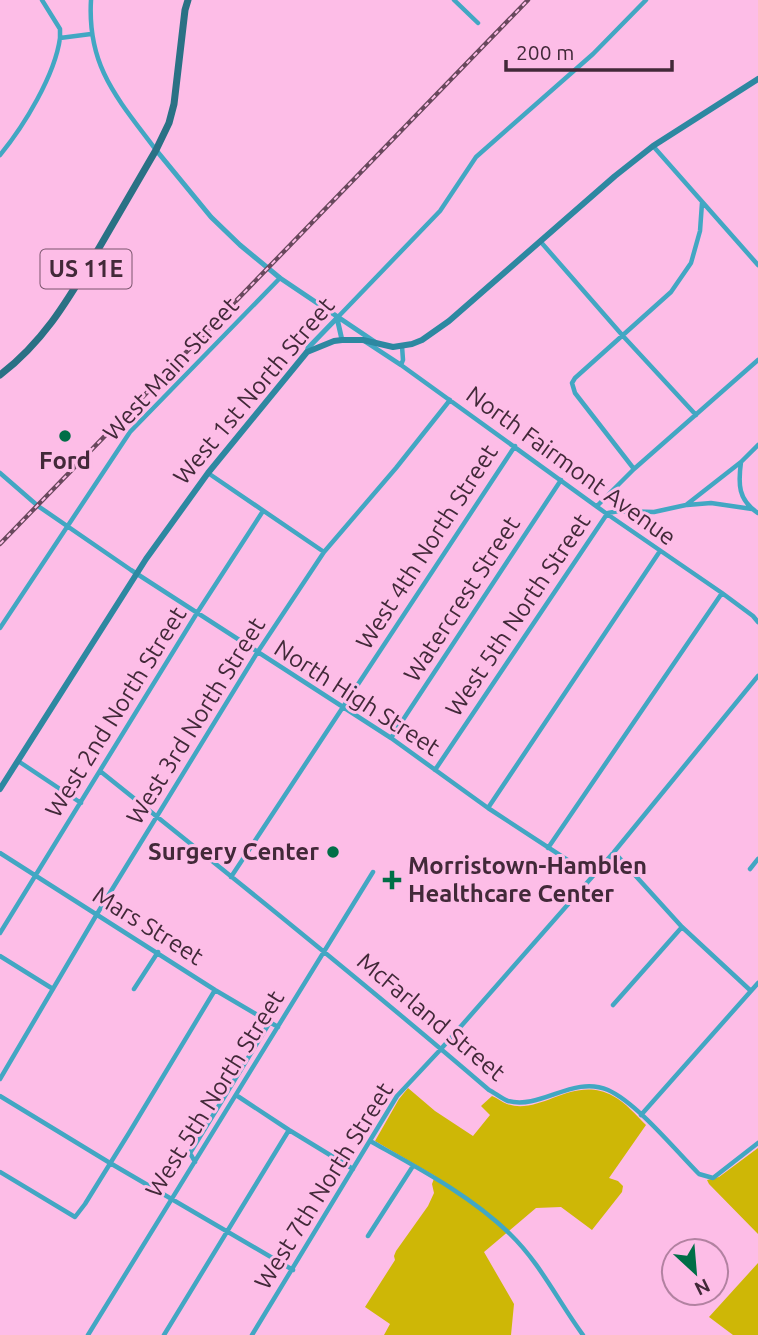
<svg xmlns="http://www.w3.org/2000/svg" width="758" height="1335" font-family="Ubuntu,sans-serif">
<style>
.green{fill:#ceb706}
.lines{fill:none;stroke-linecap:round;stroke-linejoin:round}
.minor{stroke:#42a7c3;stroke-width:4.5}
.tertiary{stroke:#42a7c3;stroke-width:5}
.secondary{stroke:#2d88a1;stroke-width:6}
.primary{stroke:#2a7185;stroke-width:7}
.rail-casing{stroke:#69485d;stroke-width:4.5}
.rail{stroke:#fdbde7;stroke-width:2;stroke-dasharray:5;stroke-linecap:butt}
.poi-dot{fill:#006e47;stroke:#fdbde7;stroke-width:2.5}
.labels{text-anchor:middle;stroke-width:6;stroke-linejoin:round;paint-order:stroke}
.shield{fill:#fdbde7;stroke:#7a556d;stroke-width:2}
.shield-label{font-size:23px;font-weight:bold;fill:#422939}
.street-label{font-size:24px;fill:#422939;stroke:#fdbde7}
.poi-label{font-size:24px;font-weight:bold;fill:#422939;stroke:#fdbde7}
</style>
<rect width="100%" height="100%" fill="#fdbde7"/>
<!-- green -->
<path class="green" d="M408,1088L435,1111L473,1136L490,1115L481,1106L492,1096C497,1098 502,1102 507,1104C541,1116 573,1074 613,1096C626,1103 636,1115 646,1125L609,1178L618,1181L623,1186L622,1192L592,1230L561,1207L536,1208L484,1252L514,1304L511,1335H384L390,1324L365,1307L395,1260L394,1256L396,1251L428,1206L434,1193L432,1184L435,1176L375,1141L399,1099Z
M758,1148V1234L709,1184L707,1180L719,1177Z
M758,1263V1335H733L709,1317Z"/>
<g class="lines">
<!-- minor -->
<path class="minor" d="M42,0L60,29V38L91,34
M91,0C87,67 118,99 156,150
M454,0L478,23
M653,146L758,265
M0,155C24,126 55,75 60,38
M540,241L623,336L696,415
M337,318L440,211L476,157L593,54L646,0
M366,342L401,365L607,514L722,593L753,616L758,622
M401,365L403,360L402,346
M741,462C738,484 738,500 758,513
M634,469L575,393L572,383L575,378L671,292L691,263L700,231L702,203
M0,473L38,506L131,570L391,738L488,808L592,876
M208,473L324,552
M687,505L711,503L752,509
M597,506L634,469L758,360
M608,513L619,511L654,512L686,505L741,462L758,445
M0,628L130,432L280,278
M391,738L561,480
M18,761L81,803
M435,770L607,514
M100,771C231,876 362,981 489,1090C495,1093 502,1099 508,1101C541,1110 573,1075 608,1090C637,1103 676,1151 699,1174L713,1178L758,1143
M488,808L660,551
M548,848L722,593
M614,852L682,927L751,991
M0,853L215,990L278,1027
M750,869L758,859
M231,877L515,446
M0,933L197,613L263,511
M0,956L53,989
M134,989L158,952
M613,1005L682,927
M0,1079L97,914L257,653L324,552L396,468L450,400
M236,1095L289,1130L353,1169
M0,1096L110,1163L293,1270
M641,1115L758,983
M370,1141C418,1168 470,1195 510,1234C540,1263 558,1301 583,1335
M195,1162L190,1153L270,1022
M0,1172L75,1217L85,1204L129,1133L215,990
M368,1236L413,1166
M88,1335L373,872
M164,1335L289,1130
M252,1335L397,1096L441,1049L614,852L758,676"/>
<!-- tertiary -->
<path class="tertiary" d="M156,150L211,217L240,245L280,278L375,342
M337,318L342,340
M307,352L308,348L337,318"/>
<!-- secondary -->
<path class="secondary" d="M0,789L146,559L208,473L307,352L334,341L342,340H363L393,347L412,344L422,340L449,321L615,176L653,146L758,79"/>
<!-- primary -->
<path class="primary" d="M0,375C46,340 70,296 99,248C118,215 137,183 156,150L169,123L174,104L185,10L188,0"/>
<!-- rail casing -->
<g class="rail-casing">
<path id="rail" d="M0,544L528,0"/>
</g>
<!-- rail -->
<use href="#rail" class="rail"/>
</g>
<!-- markers -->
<g class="poi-dot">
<circle cx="65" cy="436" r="7"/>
<circle cx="333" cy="852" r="7"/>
<path d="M388.5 869.5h7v7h7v7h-7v7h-7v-7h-7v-7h7z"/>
</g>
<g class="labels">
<!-- shield labels -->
<rect class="shield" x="40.5" y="249.5" width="91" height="39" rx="5"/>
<g class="shield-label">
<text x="86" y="277">US 11E</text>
</g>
<!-- street labels -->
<g class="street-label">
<text transform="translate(171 369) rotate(-47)" y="8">West Main Street</text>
<text transform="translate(254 391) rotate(-50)" y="8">West 1st North Street</text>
<text transform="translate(571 466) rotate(36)" y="8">North Fairmont Avenue</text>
<text transform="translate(427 547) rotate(-57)" y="8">West 4th North Street</text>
<text transform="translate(462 599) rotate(-57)" y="8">Watercrest Street</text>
<text transform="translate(518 615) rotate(-56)" y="8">West 5th North Street</text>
<text transform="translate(357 698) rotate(33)" y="8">North High Street</text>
<text transform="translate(116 712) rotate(-58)" y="8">West 2nd North Street</text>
<text transform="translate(196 721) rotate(-58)" y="8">West 3rd North Street</text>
<text transform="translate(148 926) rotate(32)" y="8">Mars Street</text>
<text transform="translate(431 1017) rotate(40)" y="8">McFarland Street</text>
<text transform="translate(215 1094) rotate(-58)" y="8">West 5th North Street</text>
<text transform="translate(324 1186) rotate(-58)" y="8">West 7th North Street</text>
</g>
<!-- poi labels -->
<g class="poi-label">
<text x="65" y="469">Ford</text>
<text x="319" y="860" text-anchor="end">Surgery Center</text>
<text x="408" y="874" text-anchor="start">Morristown-Hamblen<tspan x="408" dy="28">Healthcare Center</tspan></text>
</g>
</g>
<!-- north arrow -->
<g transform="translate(695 1272) rotate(154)"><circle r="33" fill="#fdbde7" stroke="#b282a1" stroke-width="2"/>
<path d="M0-5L12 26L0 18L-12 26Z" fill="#006e47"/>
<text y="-10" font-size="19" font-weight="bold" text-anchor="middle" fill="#422939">N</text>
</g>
<!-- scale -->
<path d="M506 60v10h166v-10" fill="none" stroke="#422939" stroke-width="3.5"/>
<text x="516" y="60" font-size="21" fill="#422939" stroke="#fdbde7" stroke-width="5" paint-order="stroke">200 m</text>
</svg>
